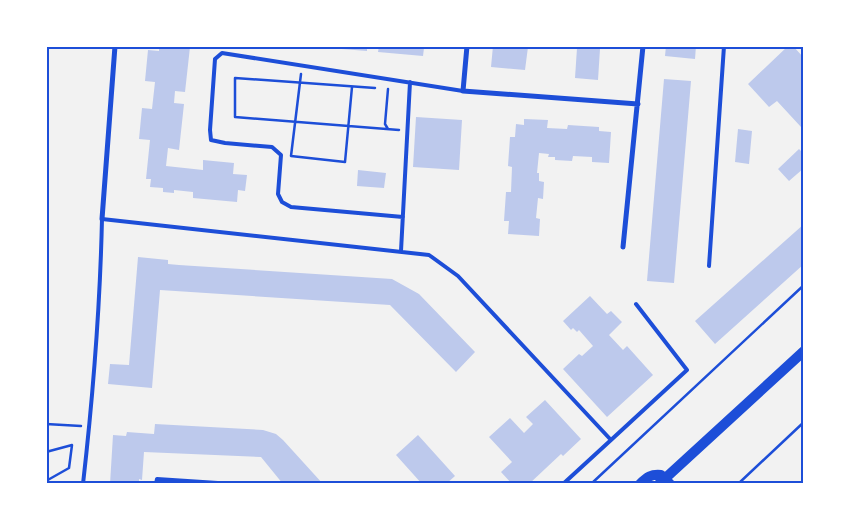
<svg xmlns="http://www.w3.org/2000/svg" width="850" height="530" font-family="Lora,serif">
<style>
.building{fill:#bdc9ec}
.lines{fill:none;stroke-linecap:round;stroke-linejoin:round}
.path{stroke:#1d4ed8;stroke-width:2.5}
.service{stroke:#1d4ed8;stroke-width:4}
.minor{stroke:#1d4ed8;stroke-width:5}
.secondary{stroke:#1d4ed8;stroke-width:10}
.neatline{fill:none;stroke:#1d4ed8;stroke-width:2}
</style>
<rect width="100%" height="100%" fill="#f2f2f2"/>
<!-- building -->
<path class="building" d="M159,46L190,47L185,92L175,91L174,103L184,104L179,150L168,148L166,166L203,170V160L234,163L233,174L247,175L245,191L238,190L237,202L193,198V192L174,190V193L163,192V188L150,187L151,179H146L150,140L139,139L142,108L152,109L155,82L145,81L148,50L159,51Z
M329,46H367V51L329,48Z
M379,46H430V48H424L423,56L378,52Z
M493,46L528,47L525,70L491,67Z
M666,46H696L695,59L665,56Z
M788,46H793L804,58V125L801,127L777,101L769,107L748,84Z
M577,48L600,49L598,80L575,78Z
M664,79L691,81L674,283L647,281Z
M416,117L462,120L459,170L413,167Z
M524,119L548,120L547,128L567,129L568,125L599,127V131L611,132L609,163L592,162V157L573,156L572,161L555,160V157H548L549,154L539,153L537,173H539V181L544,182L543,199L538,198L536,218L540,219L539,236L508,234L509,221H504L506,192H511L512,167L508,166L510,137H515L516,124L524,125Z
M738,129L752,131L749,164L735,162Z
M799,149L804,154V168L789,181L778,169Z
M358,170L386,173L384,188L357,186Z
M804,224V264L715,344L695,321Z
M138,257L168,260V264L179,265L392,279L419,294L475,352L456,372L390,305L160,290L152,388L108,384L110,364L129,365Z
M590,296L607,314L611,311L622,322L609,335L623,350L627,346L653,375L607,417L563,369L579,354L582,356L593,346L579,330L577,332L573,328L571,330L563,321Z
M545,400L581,439L563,456L561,454L529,484H512L501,472L512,462L489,437L510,418L524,433L533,424L526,417Z
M155,424L263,430L276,434L283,440L323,484H283L261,457L144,452L142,480L139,479V484H110L113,435L126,436L127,432L154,434Z
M418,435L455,476L446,484H422L396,455Z"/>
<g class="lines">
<!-- path -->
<path class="path" d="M301,74L291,156L345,162L352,87
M375,88L235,78V117L399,130
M388,129L385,124L388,89
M46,424L81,426
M46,432L47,425
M46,452L72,445L69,468L46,481
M591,484L804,285
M738,484L804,422"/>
<!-- service -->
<path class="service" d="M403,217L291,207L282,202L278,194L281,155L272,147L225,143L211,140L210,130L215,59L222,53L463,91
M401,251L410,82
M709,266L724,46
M611,440L687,370L636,304
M83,484C93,396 100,308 102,219L429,255L458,276L611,440L563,484
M156,484L157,479L233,484"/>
<!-- minor -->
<path class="minor" d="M467,46L463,91L638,104
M102,219L115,46
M623,247L643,46"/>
<!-- secondary -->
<path class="secondary" d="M640,484C647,477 651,474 661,475L670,484
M659,484L804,351"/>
</g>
<!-- border -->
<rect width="850" height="530" fill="none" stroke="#ffffff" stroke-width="95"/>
<rect x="48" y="48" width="754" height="434" class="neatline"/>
</svg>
